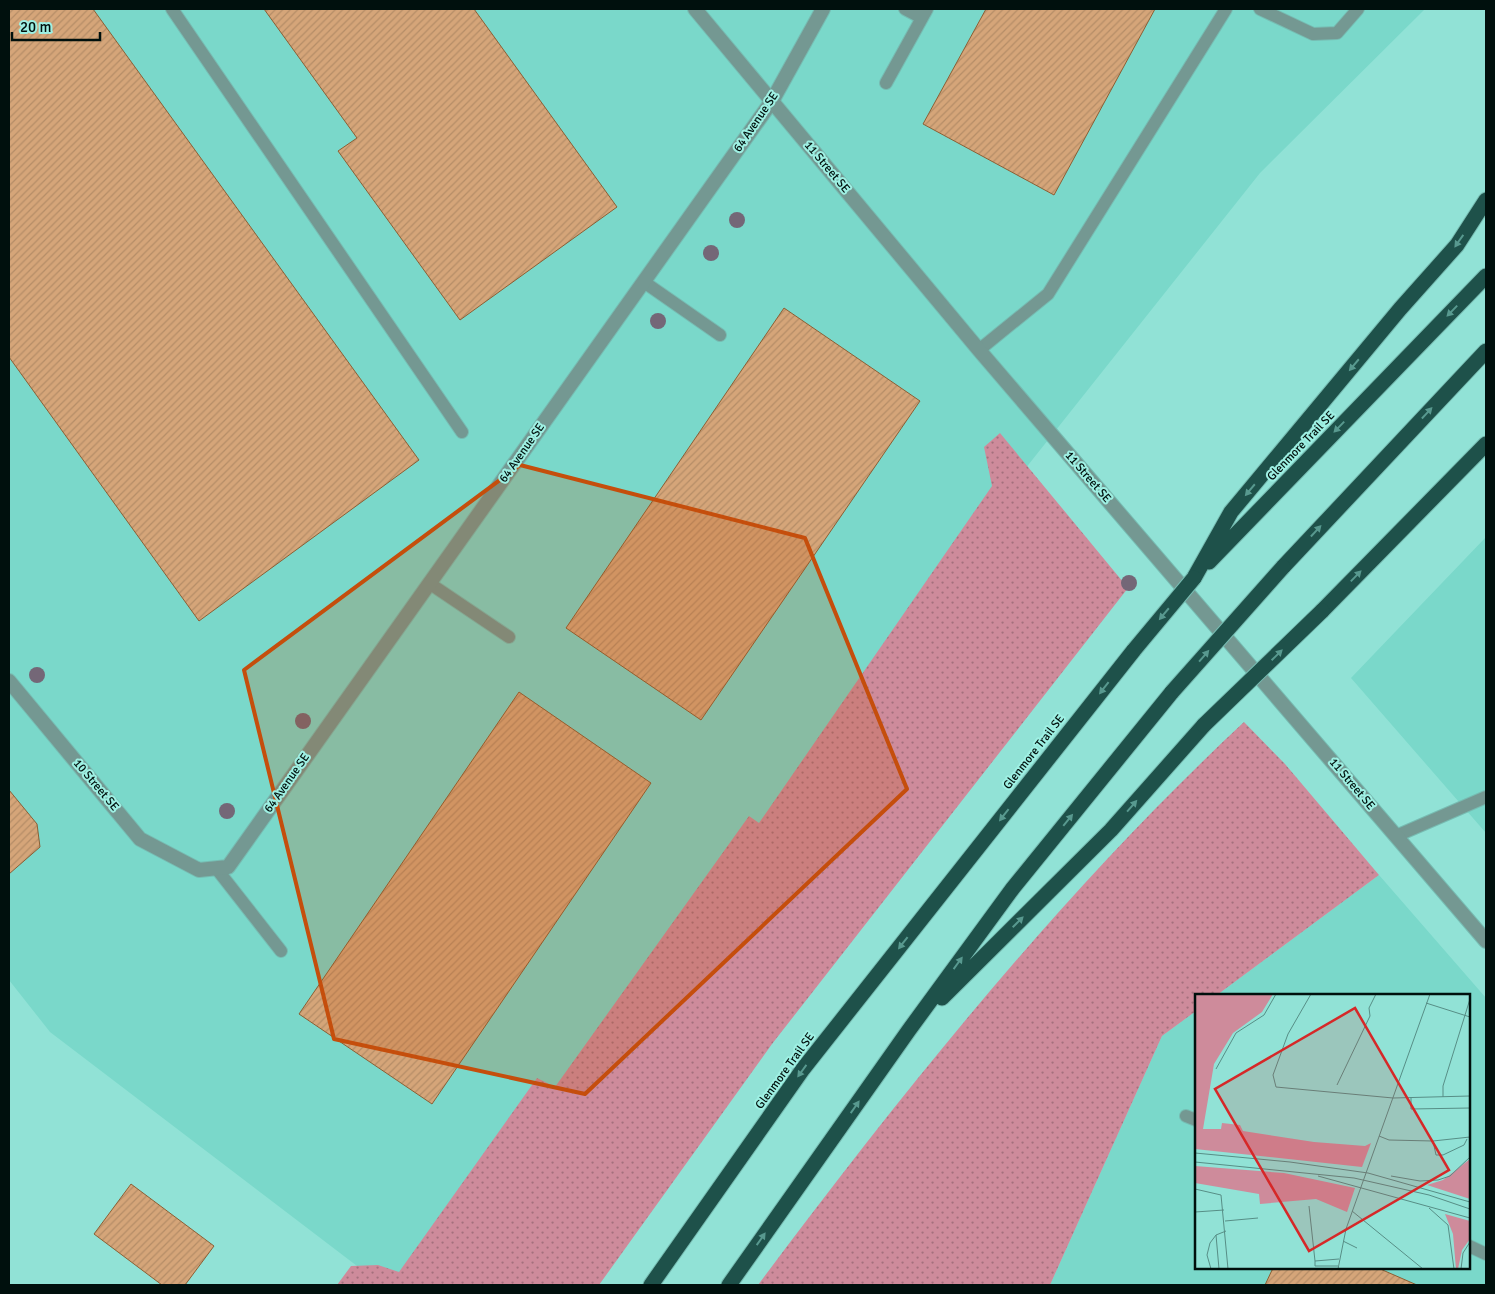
<svg xmlns="http://www.w3.org/2000/svg" width="1495" height="1294" viewBox="0 0 1495 1294" font-family="Signika,sans-serif">
<style>
.built{fill:#7ad8ca}
.grass{fill:url(#grass-dots)}
.building{fill:url(#building-hatch);stroke:#8b5f34}
.lines{fill:none;stroke-linecap:round;stroke-linejoin:round}
.service-casing{stroke:#77bcb2;stroke-width:14}
.minor-casing{stroke:#77bcb2;stroke-width:16}
.tertiary-casing{stroke:#77bcb2;stroke-width:16}
.motorway-casing{stroke:#77bcb2;stroke-width:17}
.service{stroke:#749892;stroke-width:12}
.minor{stroke:#749892;stroke-width:14}
.tertiary{stroke:#749892;stroke-width:14}
.motorway{stroke:#1e514a;stroke-width:15}
.motorway-bridge-casing{stroke:#77bcb2;stroke-width:17;stroke-linecap:butt}
.motorway-bridge{stroke:#1e514a;stroke-width:15}
.tree{fill:#746777}
.oneway{fill:#58998f}
.marked{fill:#c54e0c;fill-opacity:0.2;stroke:#c54e0c;stroke-width:4;stroke-linejoin:round}
.labels{text-anchor:middle;dominant-baseline:central;stroke-width:4;stroke-linejoin:round;paint-order:stroke}
.street-label{font-size:12px;fill:#00100d;stroke:#9ef0e3}
.inset-road{fill:none;stroke:#578e86;stroke-width:1}
.view{fill:#d62828;fill-opacity:0.15;stroke:#d62828;stroke-width:2.5}
.inset-edge{fill:none;stroke:#00100d;stroke-width:2.5}
</style>
<defs>
<pattern id="grass-dots" width="8" height="8" patternUnits="userSpaceOnUse" patternTransform="scale(1.25)"><rect width="8" height="8" fill="#ce8b9b"/><path d="M2 2h.1M6 6h.1" fill="none" stroke="#a5707d" stroke-width="1.8" stroke-linecap="round"/></pattern>
<pattern id="building-hatch" width="6" height="6" patternUnits="userSpaceOnUse" patternTransform="scale(1.25)"><rect width="6" height="6" fill="#d5a579"/><path d="M-1 1l2-2M0 6l6-6M5 7l2-2" fill="none" stroke="#b58d67"/></pattern>
</defs>
<rect width="100%" height="100%" fill="#91e2d6"/>
<path class="built" d="M9,9H1425L1260,173L1025,469L425,1285H382L50,1032L9,980Z
M1486,537V833L1351,678Z
M1379,875L1486,998V1285H1050L1162,1036L1196,1011V1268H1469V995H1217Z"/>
<path class="grass" d="M1000,433L1128,588L772,1044L599,1285H337L351,1266L378,1265L399,1272L537,1078L555,1087L749,816L759,823L992,486L984,447Z
M1244,722L1285,764L1379,875L1217,995H1196V1011L1162,1036L1050,1285H758C906,1087 1063,891 1244,722Z"/>
<path class="building" d="M9,9H93L419,460L199,621L9,357Z
M264,9H474L617,207L460,320L338,151L357,138Z
M986,9H1155L1054,195L923,124Z
M784,308L920,401L701,720L566,628Z
M519,692L651,783L432,1104L299,1014Z
M9,790L37,824L40,847L9,874Z
M131,1184L214,1246L185,1285H162L94,1234Z
M1273,1268H1378L1417,1285H1265Z"/>
<g class="lines">
<defs>
<path id="service" d="M172,9L462,432
M905,9L922,18L927,9
M1260,9L1313,34L1337,33L1358,9
M886,83L922,18
M644,282L720,335
M979,350L1048,294L1226,9
M429,583L509,637
M1396,836L1486,797
M216,868L281,951
M1186,1116L1196,1120
M1469,1246L1486,1254"/>
<path id="minor" d="M9,681L140,839L199,870L228,867L772,101L823,9"/>
<path id="tertiary" d="M695,9L979,350L1486,941"/>
<path id="motorway" d="M1209,562L1486,276
M1283,567L1486,351
M1194,578L1231,512L1400,309L1457,245L1486,200
M1322,611L1486,444
M942,998L1111,830L1204,725
M651,1285L803,1069L1134,650
M729,1285L909,1030L1013,888L1172,692"/>
</defs>
<use href="#service" class="service-casing"/>
<use href="#minor" class="minor-casing"/>
<use href="#tertiary" class="tertiary-casing"/>
<use href="#motorway" class="motorway-casing"/>
<use href="#service" class="service"/>
<use href="#minor" class="minor"/>
<use href="#tertiary" class="tertiary"/>
<use href="#motorway" class="motorway"/>
<defs>
<path id="motorway-bridge" d="M1134,650L1194,578
M1172,692L1283,567
M1204,725L1322,611"/>
</defs>
<use href="#motorway-bridge" class="motorway-bridge-casing"/>
<use href="#motorway-bridge" class="motorway-bridge"/>
</g>
<g class="tree">
<circle cx="737" cy="220" r="8"/>
<circle cx="711" cy="253" r="8"/>
<circle cx="658" cy="321" r="8"/>
<circle cx="1129" cy="583" r="8"/>
<circle cx="37" cy="675" r="8"/>
<circle cx="303" cy="721" r="8"/>
<circle cx="227" cy="811" r="8"/>
</g>
<defs><path id="oneway-solid" d="M-6-.8H1V-3.2L6.5 0L1 3.2V.8H-6Z" transform="scale(1.25)"/></defs>
<g class="oneway">
<use href="#oneway-solid" transform="translate(1459 241) rotate(125)"/>
<use href="#oneway-solid" transform="translate(1452 311) rotate(134)"/>
<use href="#oneway-solid" transform="translate(1354 365) rotate(130)"/>
<use href="#oneway-solid" transform="translate(1427 413) rotate(-47)"/>
<use href="#oneway-solid" transform="translate(1339 427) rotate(134)"/>
<use href="#oneway-solid" transform="translate(1250 490) rotate(130)"/>
<use href="#oneway-solid" transform="translate(1316 531) rotate(-47)"/>
<use href="#oneway-solid" transform="translate(1356 576) rotate(-46)"/>
<use href="#oneway-solid" transform="translate(1164 614) rotate(130)"/>
<use href="#oneway-solid" transform="translate(1277 655) rotate(-44)"/>
<use href="#oneway-solid" transform="translate(1204 656) rotate(-49)"/>
<use href="#oneway-solid" transform="translate(1104 688) rotate(128)"/>
<use href="#oneway-solid" transform="translate(1132 806) rotate(-49)"/>
<use href="#oneway-solid" transform="translate(1004 815) rotate(128)"/>
<use href="#oneway-solid" transform="translate(1068 820) rotate(-51)"/>
<use href="#oneway-solid" transform="translate(1018 922) rotate(-45)"/>
<use href="#oneway-solid" transform="translate(903 943) rotate(128)"/>
<use href="#oneway-solid" transform="translate(958 963) rotate(-54)"/>
<use href="#oneway-solid" transform="translate(802 1071) rotate(126)"/>
<use href="#oneway-solid" transform="translate(855 1107) rotate(-55)"/>
<use href="#oneway-solid" transform="translate(761 1239) rotate(-55)"/>
</g>
<path class="marked" d="M520,465L805,538L907,789L585,1094L334,1039L244,670Z"/>
<g class="labels">
<g class="street-label">
<text transform="translate(756 122) rotate(-56)">64 Avenue SE</text>
<text transform="translate(827 167) rotate(50)">11 Street SE</text>
<text transform="translate(1301 446) rotate(-46)">Glenmore Trail SE</text>
<text transform="translate(522 453) rotate(-55)">64 Avenue SE</text>
<text transform="translate(1088 477) rotate(49)">11 Street SE</text>
<text transform="translate(1034 752) rotate(-52)">Glenmore Trail SE</text>
<text transform="translate(287 783) rotate(-55)">64 Avenue SE</text>
<text transform="translate(1352 784) rotate(50)">11 Street SE</text>
<text transform="translate(96 785) rotate(50)">10 Street SE</text>
<text transform="translate(785 1071) rotate(-54)">Glenmore Trail SE</text>
</g>
</g>
<g transform="translate(1195 994)">
<rect width="275" height="275" fill="#91e2d6"/>
<path d="M0,0H78L67,18L38,39L19,70L8,135H26L27,129L45,131L48,137L119,148L170,152L176,149L167,173L0,155ZM275,165V205L232,191L248,186ZM0,172L89,179L160,194L152,218L121,205L65,210L64,200L0,189ZM250,220L275,227V245L267,256L263,275H261L258,240Z" fill="#ce8b9b"/>
<path class="inset-road" d="M116,0L93,40L78,81L81,93L198,104L275,102M231,9L275,23M21,75L41,39L69,21L81,0M142,91L175,22L174,14L181,0M216,103V115L275,114M248,103V92L275,5M184,142L194,146L238,147L275,143M238,147L241,161H248L269,151L272,145M0,159L95,168L173,179L275,208M0,168L159,184L234,201L275,215M123,182L275,224M196,182L225,187L243,186L255,182L275,163M0,195L26,201L33,275M114,212L120,267L144,265M234,214L253,231L259,275M157,217L228,275M0,218L29,216M30,227L63,224M148,247L162,254M120,267V272H143M16,275L12,261L15,249L21,241M24,275L21,241L31,237M143,275L151,235L235,0M266,275L268,259L275,248"/>
<path class="view" d="M160,14L254,176L114,257L20,95Z"/>
<rect width="275" height="275" class="inset-edge"/>
</g>
<rect width="1495" height="1294" fill="none" stroke="#00100d" stroke-width="20"/>
<path d="M12 32v8h88v-8" fill="none" stroke="#00100d" stroke-width="2.5"/>
<text x="20" y="32" font-size="15" fill="#00100d" stroke="#9ef0e3" stroke-width="4" paint-order="stroke">20 m</text>
</svg>
